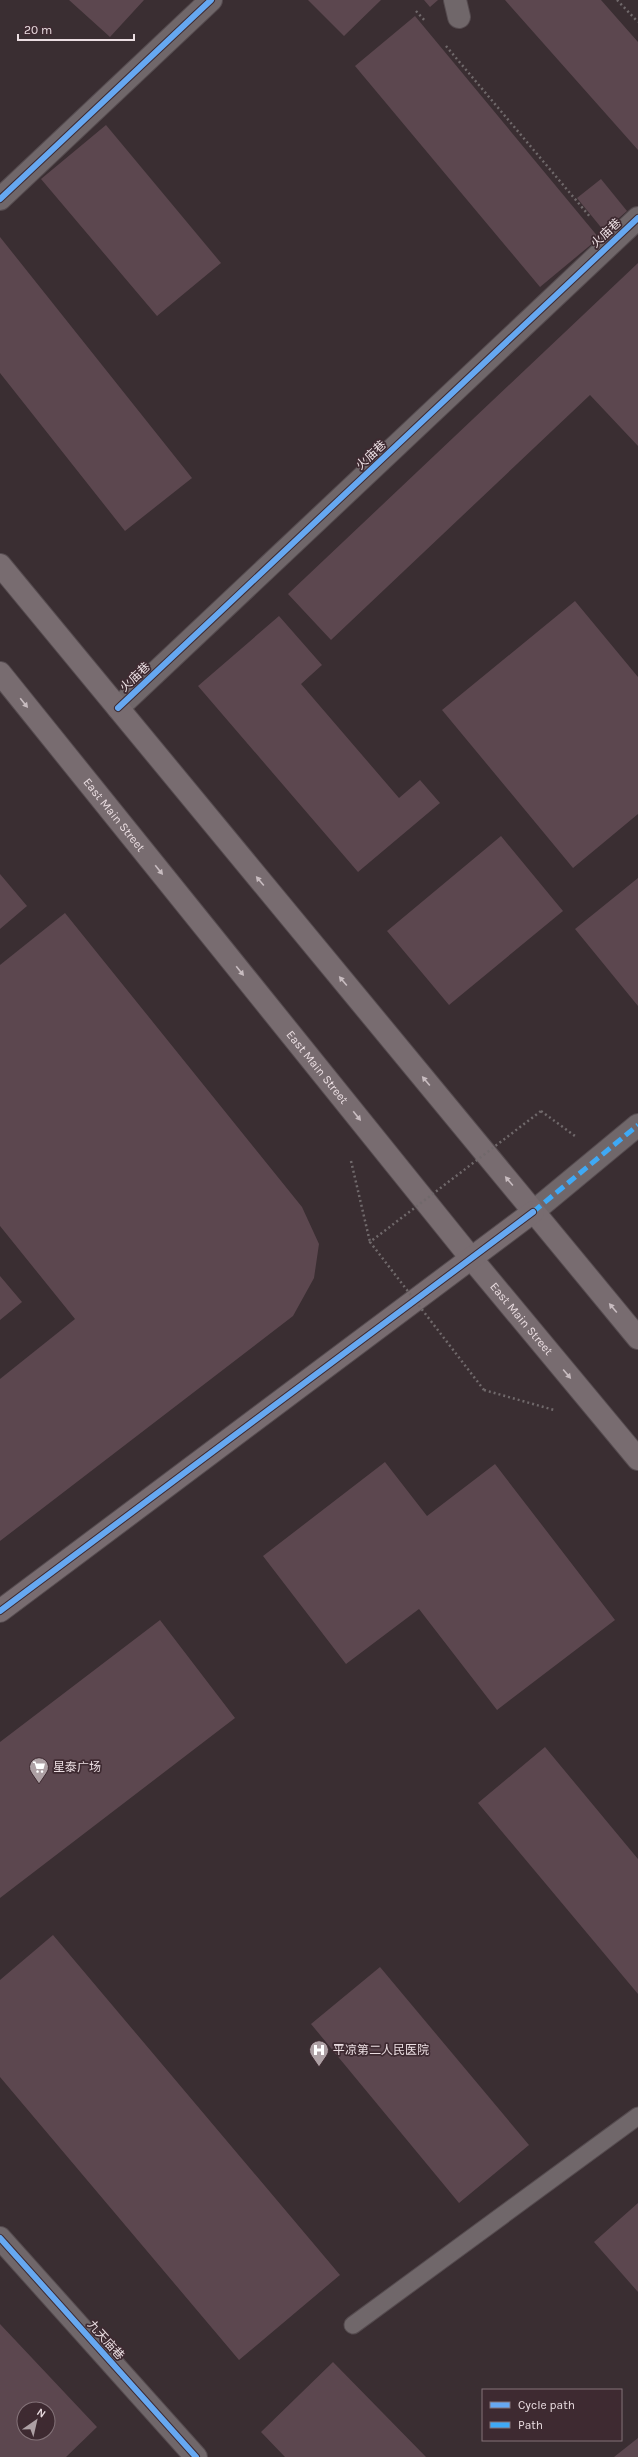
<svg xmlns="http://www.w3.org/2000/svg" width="638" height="2457" viewBox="0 0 638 2457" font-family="Karla,'Noto Sans SC',sans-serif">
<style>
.building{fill:#5c474f;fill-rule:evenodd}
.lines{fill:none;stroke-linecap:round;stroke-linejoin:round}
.lane-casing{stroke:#554b4f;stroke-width:19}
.street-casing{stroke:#554b4f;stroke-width:24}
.secondary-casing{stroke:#554b4f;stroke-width:24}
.path{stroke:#70696b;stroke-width:2.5;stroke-dasharray:2 3;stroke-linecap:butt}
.lane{stroke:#70676a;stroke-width:17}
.street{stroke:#70676a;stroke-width:22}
.secondary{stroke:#786c70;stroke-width:22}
.path-bridge{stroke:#70696b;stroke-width:2.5;stroke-dasharray:2 3;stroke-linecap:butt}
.quiet{stroke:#3fa9f5;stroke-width:5;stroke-dasharray:10 5;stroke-linecap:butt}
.cycleway-casing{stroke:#3e2a31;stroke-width:8}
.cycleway{stroke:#66a8f1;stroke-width:6}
.oneway{fill:#c8bcc0}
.labels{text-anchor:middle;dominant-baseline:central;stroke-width:3.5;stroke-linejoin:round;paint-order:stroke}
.street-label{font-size:12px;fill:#ebdee2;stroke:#3e2a31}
.poi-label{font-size:12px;fill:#ebdee2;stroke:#3e2a31;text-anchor:start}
</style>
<rect width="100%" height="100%" fill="#3a2e32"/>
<path class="building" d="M69,0H144L110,37Z
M308,0H381L344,36Z
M424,0H438L430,7Z
M505,0H601L638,42V150Z
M415,16L599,238L540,287L355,66Z
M106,125L221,263L157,316L41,179Z
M601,179L627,211L604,231L577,198Z
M0,237L192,478L125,531L0,373Z
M638,263V446L590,395L331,640L288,594Z
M575,601L638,677V814L573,868L442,710Z
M279,616L322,665L301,684L399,798L420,780L440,803L358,872L198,686Z
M501,836L563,911L449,1005L387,931Z
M0,874L27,906L0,929Z
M638,878V1006L575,929Z
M65,913L302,1207L319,1244L314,1278L293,1316L0,1541V1379L75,1319L0,1226V965Z
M0,1276L22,1302L0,1320Z
M385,1462L427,1516L495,1464L615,1620L497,1710L419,1609L346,1664L263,1556Z
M160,1620L235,1718L0,1898V1742Z
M545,1747L638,1859V1994L478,1803Z
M53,1935L340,2275L239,2360L0,2077V1980Z
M380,1967L529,2145L459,2203L311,2024Z
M638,2203V2292L594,2242Z
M0,2324L97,2427L66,2457H0ZM24,2409H48V2433H24Z
M333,2362L426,2457H285L261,2432Z
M638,2438V2457H614Z"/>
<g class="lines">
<defs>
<path id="lane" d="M353,2325L638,2116"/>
<path id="street" d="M455,0L459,17
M0,199L211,0
M118,708L638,218
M533,1212L638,1125
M0,2238L196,2457"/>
<g id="secondary">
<path d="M0,565L638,1338"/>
<path id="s1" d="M0,673L471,1258L638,1459"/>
<path d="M0,1611L533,1212"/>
</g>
</defs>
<use href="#lane" class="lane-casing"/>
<use href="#street" class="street-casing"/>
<use href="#secondary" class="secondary-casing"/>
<path class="path" d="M617,0L638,22
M416,11L426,22
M446,46L591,218
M541,1111L575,1136
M351,1161L370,1242
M484,1390L554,1410"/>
<use href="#lane" class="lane"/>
<use href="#street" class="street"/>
<use href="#secondary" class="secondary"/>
<path class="path-bridge" d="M484,1390L370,1242L541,1111"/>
<path class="quiet" d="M533,1212L638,1125"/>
<defs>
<path id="cycleway" d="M0,199L211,0
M118,708L638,218
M0,1611L533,1212
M0,2238L196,2457"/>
</defs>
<use href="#cycleway" class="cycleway-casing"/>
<use href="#cycleway" class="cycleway"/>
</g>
<defs><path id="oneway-solid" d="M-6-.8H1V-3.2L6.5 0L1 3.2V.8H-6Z"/></defs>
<g class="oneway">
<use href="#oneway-solid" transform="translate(24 703) rotate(51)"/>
<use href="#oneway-solid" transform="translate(159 870) rotate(51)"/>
<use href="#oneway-solid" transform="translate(260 881) rotate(-130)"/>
<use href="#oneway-solid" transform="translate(240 971) rotate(51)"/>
<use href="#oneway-solid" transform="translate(343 981) rotate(-130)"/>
<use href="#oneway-solid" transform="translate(426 1081) rotate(-130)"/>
<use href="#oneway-solid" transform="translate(357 1116) rotate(51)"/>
<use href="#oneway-solid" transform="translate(509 1181) rotate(-130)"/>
<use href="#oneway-solid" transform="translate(613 1308) rotate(-130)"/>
<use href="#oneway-solid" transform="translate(567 1374) rotate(50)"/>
</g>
<defs>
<symbol id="supermarket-pin" viewBox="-11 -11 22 30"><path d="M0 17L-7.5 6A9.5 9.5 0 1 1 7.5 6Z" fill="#ada0a4" stroke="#3e2a31"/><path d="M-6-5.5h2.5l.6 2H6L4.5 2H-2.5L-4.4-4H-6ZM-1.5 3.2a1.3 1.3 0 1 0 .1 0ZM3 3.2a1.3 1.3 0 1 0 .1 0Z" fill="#fff"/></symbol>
<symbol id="hospital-pin" viewBox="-11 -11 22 30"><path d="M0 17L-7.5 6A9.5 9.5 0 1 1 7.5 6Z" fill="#ada0a4" stroke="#3e2a31"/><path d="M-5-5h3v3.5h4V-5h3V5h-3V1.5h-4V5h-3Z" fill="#fff"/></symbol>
</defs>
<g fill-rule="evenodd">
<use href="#supermarket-pin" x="28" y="1756" width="22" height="30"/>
<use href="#hospital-pin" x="308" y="2039" width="22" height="30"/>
</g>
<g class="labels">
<g class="street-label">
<text transform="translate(606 233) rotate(-43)">火庙巷</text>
<text transform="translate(371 455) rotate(-43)">火庙巷</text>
<text transform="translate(135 677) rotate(-43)">火庙巷</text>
<text stroke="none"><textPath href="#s1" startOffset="182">East Main Street</textPath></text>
<text stroke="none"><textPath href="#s1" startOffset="506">East Main Street</textPath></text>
<text stroke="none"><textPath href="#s1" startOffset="830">East Main Street</textPath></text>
<text transform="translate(106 2340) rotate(48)">九天庙巷</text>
</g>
<g class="poi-label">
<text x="53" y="1767">星泰广场</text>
<text x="333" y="2050">平凉第二人民医院</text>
</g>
</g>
<rect x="482" y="2389" width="140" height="52" fill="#3e2a31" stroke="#837278"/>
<rect x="490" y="2402" width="20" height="6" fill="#66a8f1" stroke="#837278"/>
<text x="518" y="2409" font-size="12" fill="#ebdee2">Cycle path</text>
<rect x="490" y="2422" width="20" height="6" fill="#3fa9f5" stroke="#837278"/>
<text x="518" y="2429" font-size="12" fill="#ebdee2">Path</text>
<g transform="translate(36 2421) rotate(34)"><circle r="19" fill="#3e2a31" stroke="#837278"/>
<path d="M0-3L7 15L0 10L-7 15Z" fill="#ada0a4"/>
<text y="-6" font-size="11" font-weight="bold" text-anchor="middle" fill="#ebdee2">N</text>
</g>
<path d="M18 34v6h116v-6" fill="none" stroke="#ebdee2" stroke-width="2"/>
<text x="24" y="34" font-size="12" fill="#ebdee2" stroke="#3e2a31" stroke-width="3" paint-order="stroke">20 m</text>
</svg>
